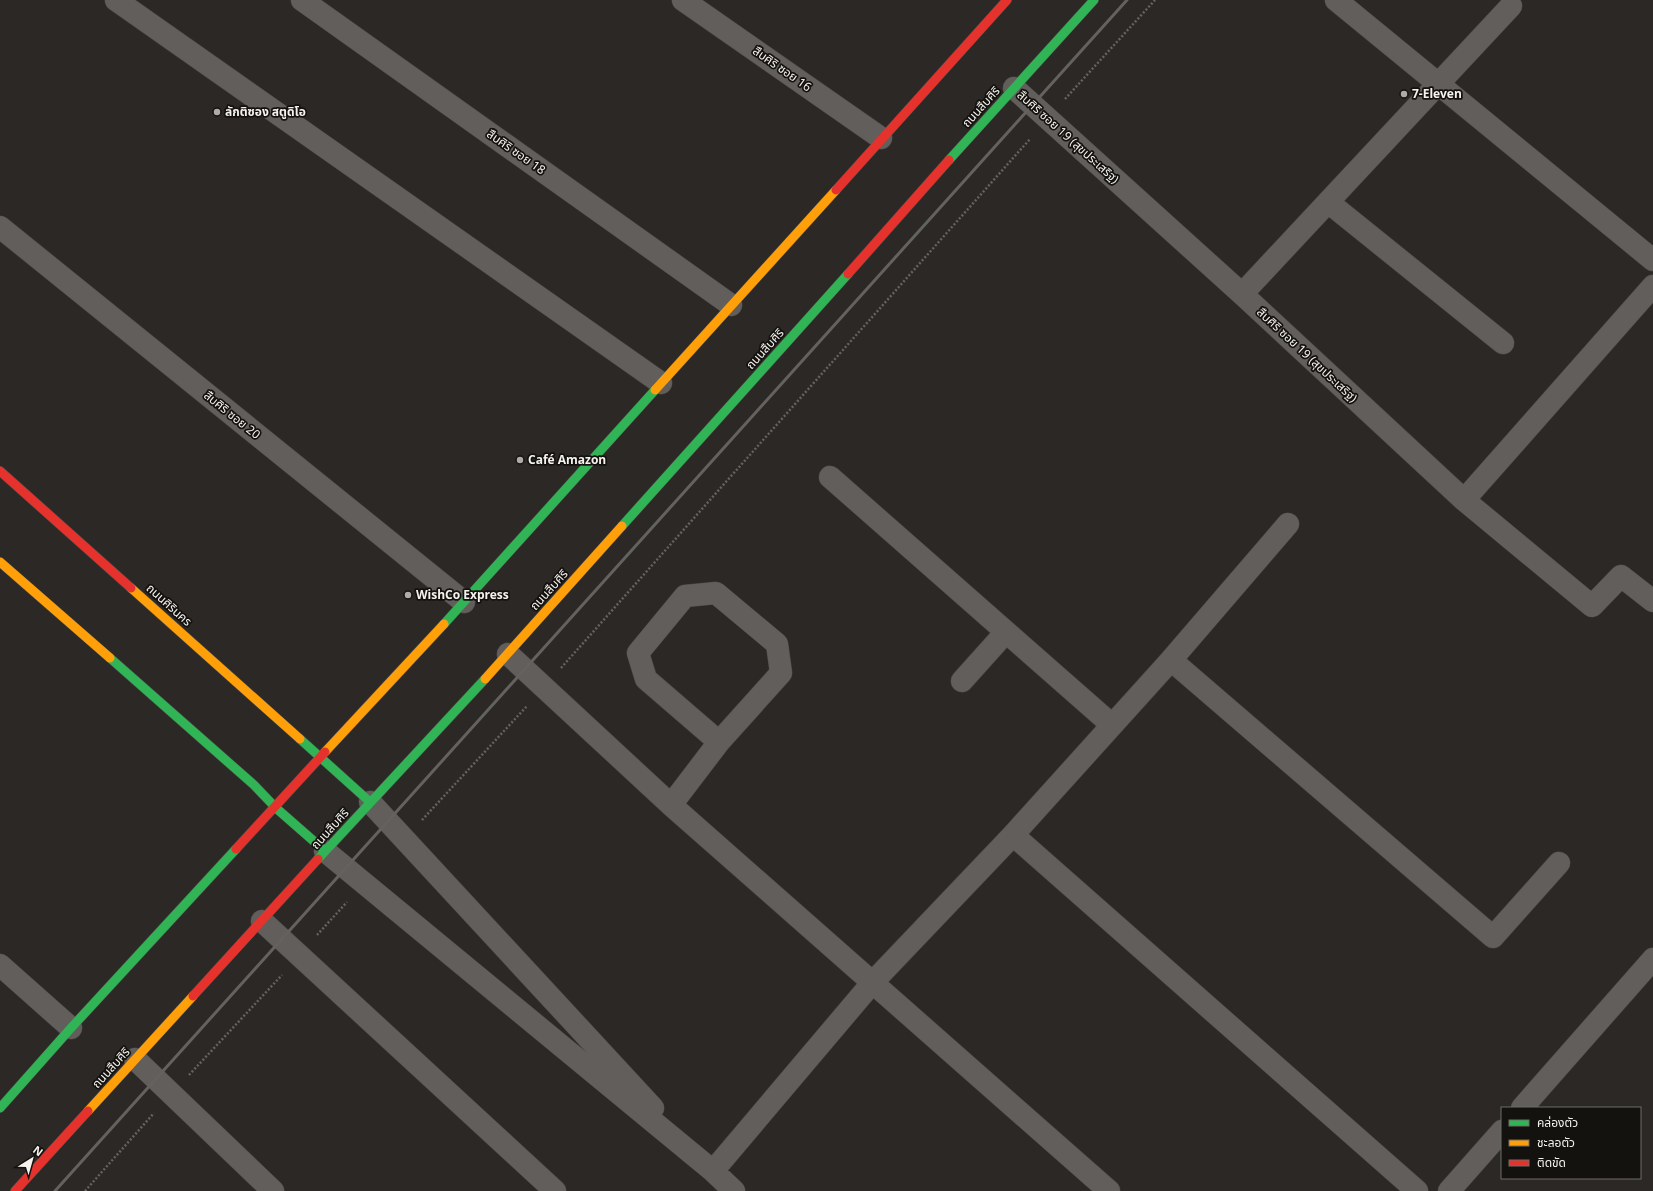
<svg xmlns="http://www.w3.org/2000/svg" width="1653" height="1191" viewBox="0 0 1653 1191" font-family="Georgia,'Noto Sans Thai',serif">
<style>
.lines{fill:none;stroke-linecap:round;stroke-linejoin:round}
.street-casing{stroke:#494644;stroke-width:23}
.fast-casing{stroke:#494644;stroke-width:10}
.slow-casing{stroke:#494644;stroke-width:10}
.jam-casing{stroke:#494644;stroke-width:10}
.path{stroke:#656360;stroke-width:2.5;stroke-dasharray:2 2;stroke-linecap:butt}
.street{stroke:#615e5c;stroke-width:22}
.fast{stroke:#30b455;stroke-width:9}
.slow{stroke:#ff9f0a;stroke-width:9}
.jam{stroke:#e5322d;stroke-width:9}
.rail{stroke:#63625f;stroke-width:3}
.poi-dot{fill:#afaca8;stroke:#14120f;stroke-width:1.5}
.labels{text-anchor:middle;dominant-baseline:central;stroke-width:3.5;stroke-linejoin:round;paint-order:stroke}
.street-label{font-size:12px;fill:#f6f3ef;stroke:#14120f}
.poi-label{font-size:12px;font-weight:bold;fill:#f6f3ef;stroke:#14120f;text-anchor:start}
</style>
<rect width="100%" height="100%" fill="#2b2825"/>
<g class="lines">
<defs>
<path id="street" d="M116,0L661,383
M302,0L731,305
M683,0L881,138
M1336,0L1653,260
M1014,88L1242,294L1464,500L1592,606L1621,576L1653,601
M1328,202L1503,343
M0,227L464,602
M1242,294L1511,6
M830,477L1112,725
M1464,500L1653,286
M508,654L671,805L1109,1191
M1171,660L1288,524
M962,681L1006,632
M370,802L653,1108
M671,805L719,742L781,673L777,644L716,593L685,596L638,653L646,679L719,742
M1013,835L1417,1191
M325,851L713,1171L734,1191
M262,921L555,1191
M0,965L71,1028
M135,1059L273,1191
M1522,1108L1653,959
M713,1171L872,983L1013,835L1171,660L1493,937L1559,863
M1449,1191L1502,1131"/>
<path id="fast" d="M949,160L1094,0
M622,526L848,274
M444,624L655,390
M110,658L254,785L276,808L325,851
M300,739L370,802
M318,859L485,679
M0,1108L71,1028L236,849"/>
<path id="slow" d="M655,390L836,190
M0,562L110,658
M131,588L300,739
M485,679L622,526
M325,752L444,624
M88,1111L193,996"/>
<path id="jam" d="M836,190L1007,0
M848,274L949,160
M0,471L131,588
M236,849L325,752
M193,996L318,859
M15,1191L88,1111"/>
</defs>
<use href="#street" class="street-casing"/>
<use href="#fast" class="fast-casing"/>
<use href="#slow" class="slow-casing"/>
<use href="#jam" class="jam-casing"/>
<path class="path" d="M1065,99L1155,0
M561,668L1030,139
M422,820L527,706
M317,935L347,902
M189,1075L282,975
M85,1191L154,1113"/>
<use href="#street" class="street"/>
<use href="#fast" class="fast"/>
<use href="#slow" class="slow"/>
<use href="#jam" class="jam"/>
<path class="rail" d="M55,1191L1127,0"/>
</g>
<g class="poi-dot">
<circle cx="1404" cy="94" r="4"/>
<circle cx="217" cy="112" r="4"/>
<circle cx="520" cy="460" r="4"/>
<circle cx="408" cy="595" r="4"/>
</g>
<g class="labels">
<g class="street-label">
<text transform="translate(782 69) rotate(35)">สืบศิริ ซอย 16</text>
<text transform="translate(981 107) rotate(-48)">ถนนสืบศิริ</text>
<text transform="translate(1068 137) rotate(42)">สืบศิริ ซอย 19 (สุขประเสริฐ)</text>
<text transform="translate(516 152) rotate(35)">สืบศิริ ซอย 18</text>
<text transform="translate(765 349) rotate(-48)">ถนนสืบศิริ</text>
<text transform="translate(1307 355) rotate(43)">สืบศิริ ซอย 19 (สุขประเสริฐ)</text>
<text transform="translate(232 415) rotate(39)">สืบศิริ ซอย 20</text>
<text transform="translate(549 590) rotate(-48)">ถนนสืบศิริ</text>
<text transform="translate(169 605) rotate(42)">ถนนศิรินคร</text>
<text transform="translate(330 829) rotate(-48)">ถนนสืบศิริ</text>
<text transform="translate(111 1068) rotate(-48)">ถนนสืบศิริ</text>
</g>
<g class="poi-label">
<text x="1412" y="94">7-Eleven</text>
<text x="225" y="112">ลักติซอง สตูดิโอ</text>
<text x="528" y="460">Café Amazon</text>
<text x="416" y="595">WishCo Express</text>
</g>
</g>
<rect x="1501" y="1107" width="140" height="72" fill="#14120f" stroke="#6e6c69"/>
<rect x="1509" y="1120" width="20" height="6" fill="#30b455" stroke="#6e6c69"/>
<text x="1537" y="1127" font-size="12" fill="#f6f3ef">คล่องตัว</text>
<rect x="1509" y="1140" width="20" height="6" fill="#ff9f0a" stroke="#6e6c69"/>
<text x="1537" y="1147" font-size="12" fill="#f6f3ef">ชะลอตัว</text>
<rect x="1509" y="1160" width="20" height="6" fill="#e5322d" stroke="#6e6c69"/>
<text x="1537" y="1167" font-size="12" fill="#f6f3ef">ติดขัด</text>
<g transform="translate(32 1159) rotate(37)" stroke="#14120f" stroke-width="3" paint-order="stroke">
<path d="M0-3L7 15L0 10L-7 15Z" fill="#f6f3ef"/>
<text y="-6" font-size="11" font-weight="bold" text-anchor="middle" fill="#f6f3ef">N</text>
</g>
</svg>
